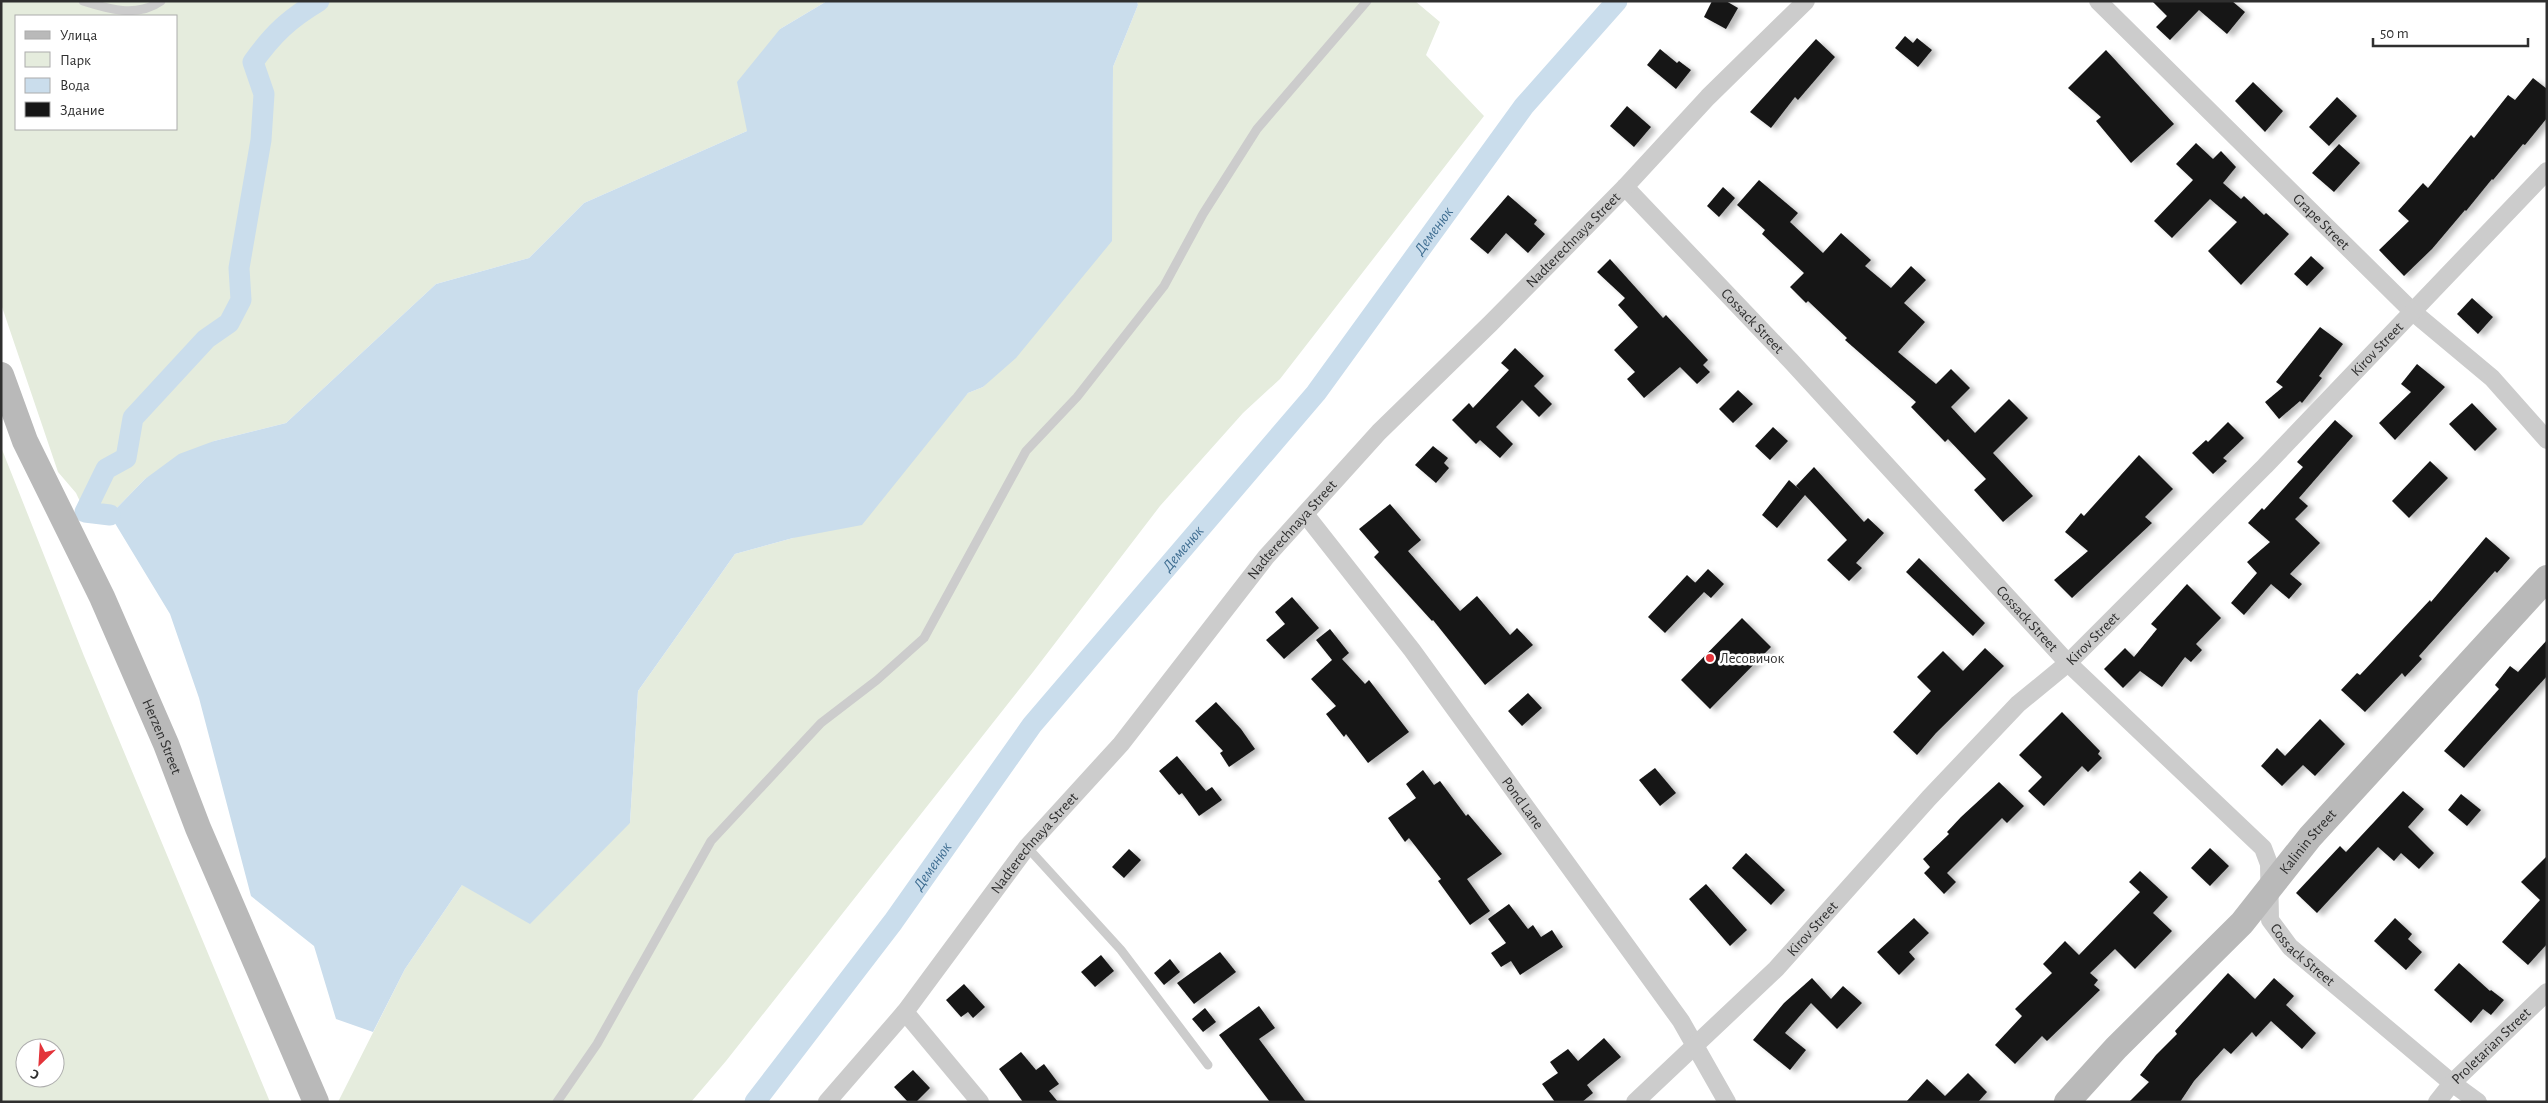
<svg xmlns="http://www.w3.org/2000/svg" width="2548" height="1103" viewBox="0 0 2548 1103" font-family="'Alegreya Sans',sans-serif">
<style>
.green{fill:#e5ecdd;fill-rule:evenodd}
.water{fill:#caddec}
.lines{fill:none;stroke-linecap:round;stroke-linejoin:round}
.canal{stroke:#caddec;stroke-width:21}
.building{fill:#161616;filter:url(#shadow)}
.lane{stroke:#ccc;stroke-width:9}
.street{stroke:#ccc;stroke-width:18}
.secondary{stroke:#b9b9b9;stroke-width:26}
.poi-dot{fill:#e3343a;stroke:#fff;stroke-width:2}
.labels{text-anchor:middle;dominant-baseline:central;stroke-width:5;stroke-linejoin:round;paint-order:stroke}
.street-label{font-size:15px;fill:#2f2f2f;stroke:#fff}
.poi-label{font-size:15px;fill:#2f2f2f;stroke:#fff;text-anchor:start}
.water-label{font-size:16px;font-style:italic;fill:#3e6d91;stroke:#fff}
</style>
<defs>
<filter id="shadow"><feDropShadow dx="5.5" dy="3" stdDeviation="2.5" flood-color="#0004"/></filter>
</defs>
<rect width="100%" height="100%" fill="#fff"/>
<path class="green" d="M1,1H827L780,29L747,131L584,203L529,258L436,284L286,423L214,441L145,479L110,515L85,512L76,493L58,472L1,304ZM16,16H176V129H16Z
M1137,1H1415L1440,22L1426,55L1484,116L1280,379L1243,413L1160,506L1033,672L726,1061L691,1102H338L405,969L462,885L630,823L638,691L735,554L793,538L968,393L983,387L1111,241L1113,67L1138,5Z
M1,447L84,656L270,1102H1ZM25,1048H55V1078H25Z"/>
<path class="water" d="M827,1H1137L1138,5L1113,67L1112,241L1016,358L983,387L968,393L862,525L793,538L735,554L638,691L630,823L530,924L462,885L405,969L373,1032L336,1019L314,946L251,896L199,698L170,614L110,515L145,479L179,454L214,441L286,423L436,284L529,258L584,203L747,131L737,82L780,29Z"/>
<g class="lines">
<g class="canal">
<path d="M110,515L85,512L106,469L126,458L133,418L206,339L229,323L241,300L239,268L261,140L264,94L253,62C273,34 289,19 319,1"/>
<path id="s1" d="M755,1102L893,922L1032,725L1316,393L1524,106L1617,1"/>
</g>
</g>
<path class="building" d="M1712,1H1726L1738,8L1726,29L1704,17Z
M2152,1H2232L2245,12L2227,34L2199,10L2170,40L2156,27L2167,16Z
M1905,36L1913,43L1917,38L1932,50L1918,67L1895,48Z
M1816,39L1835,57L1798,100L1795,97L1771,128L1750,112Z
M1660,49L1677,63L1679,61L1691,70L1676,89L1647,65Z
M2106,50L2174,124L2131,163L2096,121L2101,117L2068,88Z
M2533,78L2547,89V118L2525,145L2523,144L2493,180L2492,179L2466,211L2465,210L2432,249L2404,276L2379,250L2409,221L2398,211L2423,183L2428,188L2471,135L2474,138L2508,95L2515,100Z
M2253,82L2283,111L2265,132L2235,101Z
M2337,97L2357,116L2329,146L2309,127Z
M1627,106L1651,127L1634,147L1610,126Z
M2196,143L2213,159L2221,151L2236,167L2223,183L2241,199L2244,196L2264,215L2266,213L2289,234L2241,285L2208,251L2237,222L2210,199L2172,238L2154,221L2193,180L2176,164Z
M2339,144L2360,163L2334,192L2312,173Z
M1759,180L1798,213L1790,222L1823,253L1841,233L1871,260L1865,266L1891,288L1911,266L1926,280L1904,303L1925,322L1898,352L1936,384L1951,369L1970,388L1951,407L1975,433L2009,399L2028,418L1993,453L2033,496L2003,522L1974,490L1986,479L1948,439L1945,442L1911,407L1916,402L1845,340L1847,338L1808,301L1806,303L1790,287L1804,273L1762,234L1765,230L1737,205Z
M1723,187L1735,198L1719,217L1707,206Z
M1508,195L1537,220L1534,224L1545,234L1528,253L1506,233L1488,254L1470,239Z
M2311,256L2324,268L2307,286L2294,274Z
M1610,259L1663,318L1666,315L1708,360L1703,365L1710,372L1697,384L1680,367L1644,398L1627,379L1635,372L1614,350L1638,327L1618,305L1625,298L1597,272Z
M2472,298L2493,317L2478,334L2457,314Z
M2320,327L2343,344L2319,376L2322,378L2302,403L2300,401L2279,419L2265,402L2283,387L2276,382Z
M1515,348L1544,376L1534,386L1552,404L1539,417L1522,400L1496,427L1513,444L1500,458L1480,440L1476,444L1452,420L1469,403L1473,408L1509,370L1501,363Z
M2417,364L2445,387L2395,440L2379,423L2411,392L2401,384Z
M1738,390L1753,404L1733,423L1719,409Z
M2472,403L2497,429L2475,451L2449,424Z
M2335,420L2353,436L2299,498L2308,506L2295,519L2320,543L2290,574L2302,584L2289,599L2271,584L2244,615L2231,603L2257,573L2247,562L2270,542L2248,523L2262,508L2264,510L2303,467L2297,462Z
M2228,422L2244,438L2223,458L2227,461L2213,474L2192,453L2206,440L2208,442Z
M1773,427L1788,441L1770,460L1755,446Z
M1433,446L1448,458L1444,463L1449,468L1436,483L1415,465Z
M2139,455L2173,489L2145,517L2152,523L2072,598L2054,580L2088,551L2065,532L2081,513L2084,516Z
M2430,461L2448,478L2409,518L2392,501Z
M1814,467L1864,522L1868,518L1884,533L1856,563L1862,568L1849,581L1827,560L1847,540L1805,495L1777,528L1762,515L1789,480L1801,491L1796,486Z
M1390,504L1421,540L1408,551L1460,611L1477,596L1510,635L1517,628L1533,645L1485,685L1433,620L1432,621L1374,557L1379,552L1359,529Z
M2486,537L2510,558L2497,573L2495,571L2419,656L2422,659L2405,677L2402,673L2365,712L2341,690L2357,673L2360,675L2430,600L2431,602Z
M1919,558L1985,623L1973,636L1906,572Z
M1708,569L1724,584L1711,598L1704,592L1665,633L1648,617L1687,575L1703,590L1695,583Z
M2187,584L2221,618L2196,644L2202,650L2191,662L2185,657L2162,687L2140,671L2123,688L2104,669L2125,648L2134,657L2157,629L2151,624Z
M1292,597L1319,628L1284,659L1266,640L1285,624L1275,612Z
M1742,618L1771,647L1710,709L1681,680Z
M1330,629L1349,653L1342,659L1365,684L1369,680L1409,732L1368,763L1346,734L1344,737L1326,714L1336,706L1311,679L1332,660L1316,640Z
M2547,640V676L2464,768L2444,751L2499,689L2495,685L2510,666L2518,672Z
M1985,648L2004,666L1936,733L1917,755L1893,732L1931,691L1917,677L1943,651L1963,671Z
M1528,693L1542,708L1522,726L1508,711Z
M1216,702L1241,729L1255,749L1229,767L1220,753L1223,751L1195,721Z
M2062,712L2100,751L2098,754L2102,758L2088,772L2082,766L2044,806L2028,791L2042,777L2019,755Z
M2320,719L2345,744L2315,776L2303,765L2282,786L2261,766L2277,748L2285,756Z
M1177,756L1206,791L1212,787L1222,800L1199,816L1182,793L1179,795L1159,771Z
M1655,768L1676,793L1660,806L1639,780Z
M1423,770L1434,785L1440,781L1466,816L1468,814L1502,854L1467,879L1490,911L1470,925L1438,881L1441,879L1409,838L1405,842L1388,818L1416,798L1406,784Z
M1999,782L2024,806L2007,823L2002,818L1947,873L1956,882L1944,894L1924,873L1930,867L1923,859L1949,834L1947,832L1961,817Z
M2403,791L2424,809L2408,827L2434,853L2419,869L2401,853L2394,861L2378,847L2317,913L2296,893L2340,846L2346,852Z
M2461,794L2481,810L2467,826L2448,810Z
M2210,848L2229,866L2210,886L2191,868Z
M1129,849L1141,860L1124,878L1112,867Z
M1746,853L1785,890L1771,905L1732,868Z
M2547,856V944L2528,965L2502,942L2540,900L2521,882Z
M2140,871L2168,897L2153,913L2172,931L2135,969L2115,949L2090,973L2098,980L2094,985L2100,990L2047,1041L2042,1036L2015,1064L1995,1045L2022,1016L2015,1009L2052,973L2043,964L2065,941L2079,955L2140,892L2129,882Z
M1706,884L1747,930L1730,946L1689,899Z
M1509,904L1528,929L1533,925L1541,937L1552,930L1563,947L1520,975L1511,961L1501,967L1491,953L1506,943L1488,919Z
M1914,918L1929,933L1909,952L1915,959L1899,975L1877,952Z
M2395,918L2412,934L2408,939L2422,952L2406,970L2374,941Z
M1220,952L1236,972L1194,1004L1177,983Z
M1101,955L1114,971L1095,987L1081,972Z
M1170,959L1180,972L1164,985L1154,973Z
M2459,963L2490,991L2491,990L2504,1000L2491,1015L2483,1009L2471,1023L2434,990Z
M2228,973L2255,999L2274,978L2294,996L2286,1005L2316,1033L2302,1049L2271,1021L2256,1037L2252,1032L2231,1054L2224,1048L2194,1081L2180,1102H2129L2149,1082L2140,1075L2156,1055L2177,1034L2175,1031Z
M1812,978L1831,999L1843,986L1862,1003L1837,1029L1811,1003L1785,1033L1806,1050L1790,1070L1753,1040L1784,1003Z
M964,984L985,1007L973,1018L968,1012L961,1017L946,1000Z
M1259,1006L1275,1028L1259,1039L1306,1102H1270L1219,1035Z
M1205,1008L1216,1022L1203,1032L1192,1019Z
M1604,1038L1621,1057L1587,1085L1593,1093L1582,1102H1555L1542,1084L1558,1073L1550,1062L1568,1049L1578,1061Z
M1021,1052L1036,1070L1044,1064L1059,1084L1049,1091L1058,1102H1023L1013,1088L999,1069Z
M913,1070L930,1088L916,1102H908L894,1087Z
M1968,1073L1987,1092L1978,1102H1906L1927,1079L1945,1096Z"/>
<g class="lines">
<path class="lane" d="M83,1C108,9 137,18 161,1
M1027,847L1121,950L1208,1065
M557,1102L597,1044L711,841L821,723L877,680L924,638L1026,451L1077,397L1164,286L1203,214L1257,129L1367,1"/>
<g class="street">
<path id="s2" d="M2098,1L2413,312L2492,378L2547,440"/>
<path id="s3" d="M1625,187L1791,361L2068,663L2263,848L2269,864L2270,920L2290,947L2452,1083L2478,1102"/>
<path id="s4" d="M1305,514L1412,650L1681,1021L1727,1102"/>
<path d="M905,1012L980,1102"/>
<path id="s5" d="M827,1102L905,1012L1027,847L1121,744L1266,557L1379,432L1491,323L1625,187L1708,97L1806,1"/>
<path id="s6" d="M1635,1102L1776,969L1929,798L2018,704L2068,663L2265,466L2547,171"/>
<path id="s7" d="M2437,1102L2452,1083L2547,992"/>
</g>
<g class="secondary">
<path id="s8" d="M1,375L25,441L102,597L166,744L198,828L316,1102"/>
<path id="s9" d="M2067,1102L2116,1048L2242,923L2310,837L2547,578"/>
</g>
</g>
<circle class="poi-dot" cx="1710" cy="658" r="5"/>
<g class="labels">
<g class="street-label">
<text stroke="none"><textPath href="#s2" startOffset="314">Grape Street</textPath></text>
<text stroke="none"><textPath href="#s5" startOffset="1142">Nadterechnaya Street</textPath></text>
<text stroke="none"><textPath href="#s3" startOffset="185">Cossack Street</textPath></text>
<text stroke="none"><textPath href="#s6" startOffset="1058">Kirov Street</textPath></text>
<text stroke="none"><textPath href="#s5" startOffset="738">Nadterechnaya Street</textPath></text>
<text stroke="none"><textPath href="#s3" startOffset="590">Cossack Street</textPath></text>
<text stroke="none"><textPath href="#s6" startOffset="652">Kirov Street</textPath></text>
<text stroke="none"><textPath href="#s8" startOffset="396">Herzen Street</textPath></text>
<text stroke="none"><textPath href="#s4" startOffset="362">Pond Lane</textPath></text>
<text stroke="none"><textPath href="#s9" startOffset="355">Kalinin Street</textPath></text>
<text stroke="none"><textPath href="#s5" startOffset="332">Nadterechnaya Street</textPath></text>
<text stroke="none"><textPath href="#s6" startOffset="248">Kirov Street</textPath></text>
<text stroke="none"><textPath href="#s3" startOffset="1040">Cossack Street</textPath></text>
<text stroke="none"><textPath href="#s7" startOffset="78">Proletarian Street</textPath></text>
</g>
<g class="poi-label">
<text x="1720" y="658">Лесовичок</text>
</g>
<g class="water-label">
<text stroke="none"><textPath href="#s1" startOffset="1105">Деменюк</textPath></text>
<text stroke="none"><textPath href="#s1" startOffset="700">Деменюк</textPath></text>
<text stroke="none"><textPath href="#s1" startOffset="295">Деменюк</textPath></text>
</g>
</g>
<rect width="2548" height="1103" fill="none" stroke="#2f2f2f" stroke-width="5"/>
<rect x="15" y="15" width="162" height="115" fill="#ffffff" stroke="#acacac"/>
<rect x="25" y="31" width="25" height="8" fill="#b9b9b9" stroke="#acacac"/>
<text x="60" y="40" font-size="15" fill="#2f2f2f">Улица</text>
<rect x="25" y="52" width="25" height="15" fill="#e5ecdd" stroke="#acacac"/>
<text x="60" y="65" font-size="15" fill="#2f2f2f">Парк</text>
<rect x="25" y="78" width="25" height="15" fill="#caddec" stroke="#acacac"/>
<text x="60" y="90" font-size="15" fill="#2f2f2f">Вода</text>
<rect x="25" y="102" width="25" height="15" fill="#161616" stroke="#acacac"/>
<text x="60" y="115" font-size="15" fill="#2f2f2f">Здание</text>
<g transform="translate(40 1063) rotate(205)"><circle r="24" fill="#ffffff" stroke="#acacac"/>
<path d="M0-4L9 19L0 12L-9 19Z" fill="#e3343a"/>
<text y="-8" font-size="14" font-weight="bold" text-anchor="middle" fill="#2f2f2f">С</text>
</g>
<path d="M2373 38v8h155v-8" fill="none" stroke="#2f2f2f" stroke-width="2.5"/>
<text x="2380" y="38" font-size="15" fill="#2f2f2f" stroke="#ffffff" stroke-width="4" paint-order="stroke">50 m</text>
</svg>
